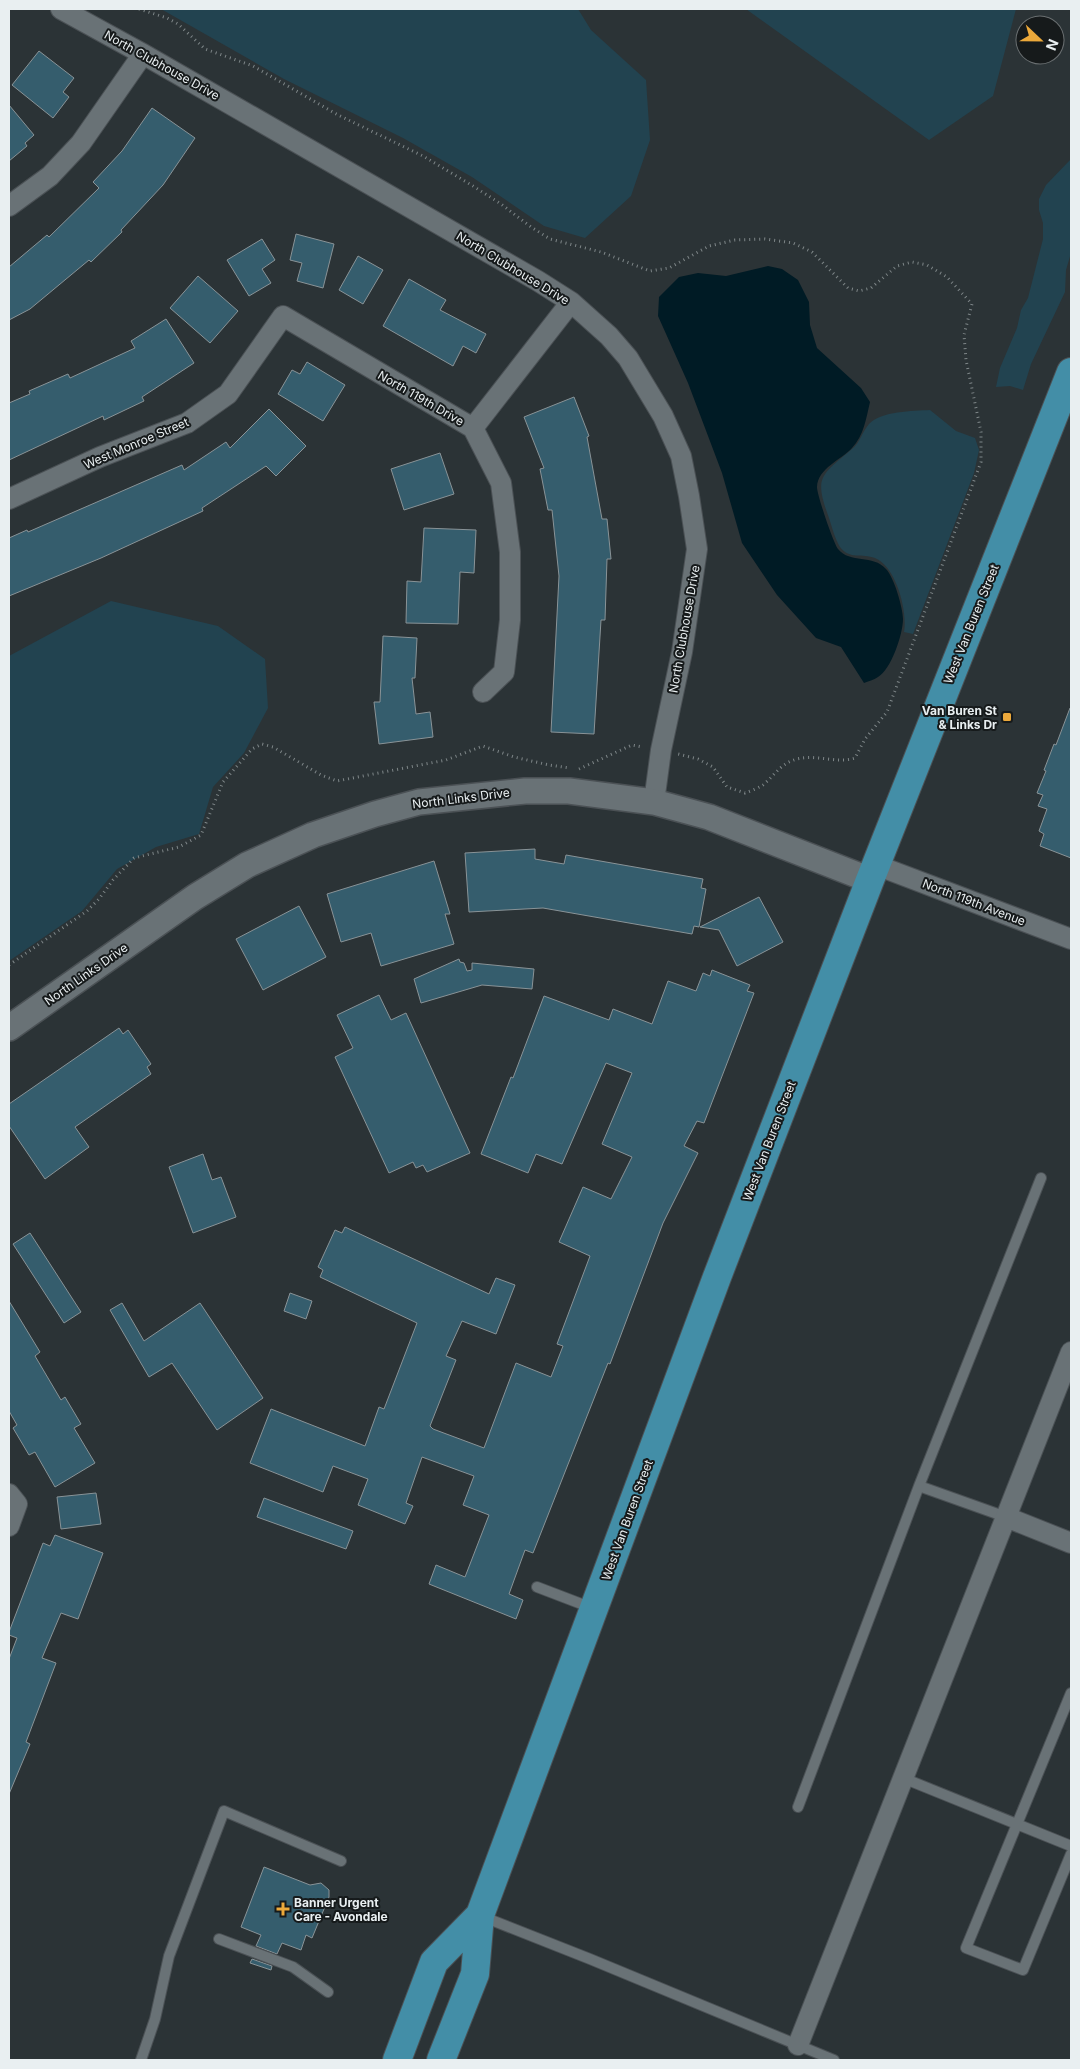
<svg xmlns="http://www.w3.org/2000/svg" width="1080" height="2069" viewBox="0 0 1080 2069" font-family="Inter,sans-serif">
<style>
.green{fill:#224350}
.water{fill:#001b25}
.building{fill:#355d6d;stroke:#899397}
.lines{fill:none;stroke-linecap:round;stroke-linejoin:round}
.service-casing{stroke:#4b5155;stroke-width:12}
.minor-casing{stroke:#4b5155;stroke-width:22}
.tertiary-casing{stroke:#4b5155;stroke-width:28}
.primary-casing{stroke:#4b5155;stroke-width:30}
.path{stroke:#7f8789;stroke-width:3;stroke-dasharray:1 4;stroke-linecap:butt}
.service{stroke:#697276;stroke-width:10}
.minor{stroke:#697276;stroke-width:20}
.tertiary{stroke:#697276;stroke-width:25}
.primary{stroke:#438ea7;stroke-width:28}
.poi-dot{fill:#eca93b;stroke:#161a1b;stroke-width:2}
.labels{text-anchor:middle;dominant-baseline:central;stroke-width:4;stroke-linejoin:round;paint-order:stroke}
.street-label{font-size:12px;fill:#e9eff1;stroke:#161a1b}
.poi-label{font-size:12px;font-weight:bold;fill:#e9eff1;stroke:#161a1b;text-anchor:end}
</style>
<rect width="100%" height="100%" fill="#2b3336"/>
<path class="green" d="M161,9H578L591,30L646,80L650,140L631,196L585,238L544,226L472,177L403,138L284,79Z
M746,9H1016L993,96L929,140Z
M1071,159V253L1066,270L1065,292L1031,364L1023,390L1010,386L996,387L1000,368L1017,328L1021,310L1028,298L1043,239V223L1039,210V199L1046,185Z
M930,410L956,431L975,438L979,450L974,473L913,634L904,632C908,612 896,566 875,558C862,553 850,560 840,547C835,539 832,527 829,518C814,477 820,476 852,449C860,443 862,432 869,424C881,411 913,411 930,410Z
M111,601L218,626L265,659L268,708L244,753L213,787L199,834L156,847L117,869L82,911L9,961V656Z"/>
<path class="water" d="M768,266L782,269L798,280L809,302L810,325L817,348L861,388L870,402C866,419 864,435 852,448C841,460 818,468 817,487C817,495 833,542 838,549C850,564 873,554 886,569C894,577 903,608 903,619C903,634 891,670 878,677C874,680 868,681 864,683L841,647L816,638L777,595L742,543L722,473L688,383L658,316L659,297L679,277L698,273L726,276Z"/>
<path class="building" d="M39,51L74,78L63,92L69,97L53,118L12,85Z
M9,105L34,135L25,143L27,146L9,161Z
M152,108L195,138L163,185L121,230L122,232L91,262L89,260L30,309L9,320V267L47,235L49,237L99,188L93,182L122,151Z
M296,234L334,244L323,288L297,281L302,263L290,260Z
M262,239L275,260L262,269L271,283L249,296L227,260Z
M358,256L383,270L363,304L339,290Z
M198,276L238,311L210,343L170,308Z
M409,279L446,300L440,310L486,334L476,353L463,346L453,366L383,326Z
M166,319L194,363L142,397L144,401L104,420L103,416L9,460V403L30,394L29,391L68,374L70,378L135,348L131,341Z
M307,362L345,385L323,421L278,394L292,370L300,374Z
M574,397L589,436L587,437L602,519H607L611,559H607L605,620H601L594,734L551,732L559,576L552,510H548L540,469L544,468L524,417Z
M269,409L306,446L276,476L266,466L202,508L203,511L101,558L9,596V538L27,530L28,532L182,465L184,470L226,442L230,448Z
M440,453L454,494L404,510L391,469Z
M424,528L476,530L474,573L460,572L458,624L406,623L407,581L421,582Z
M383,636L417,638L415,678H412L416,714L430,712L433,737L379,744L374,702H380Z
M1070,708H1071V858L1040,846L1044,834L1039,831L1047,809L1038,806L1043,795L1037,793L1046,771L1044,770L1054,744L1056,745Z
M535,849V859L564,864L566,855L703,879L701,888L706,889L699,927L694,926L692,934L543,908L469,912L465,853Z
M434,861L450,914H445L454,944L381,966L371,933L341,942L327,894Z
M759,897L783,942L737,966L719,930L700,927Z
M299,906L326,957L263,990L236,939Z
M459,959L460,962L464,963L467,971L472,970V963L534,969L532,989L482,985L421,1003L414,979Z
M712,970L750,985L747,991L754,993L704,1123L697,1121L684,1146L698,1153L663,1223L610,1364L608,1363L533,1553L525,1550L509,1594L523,1600L516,1619L429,1584L436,1565L465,1577L489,1515L463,1505L474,1476L422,1457L406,1503L413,1506L405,1524L358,1505L368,1479L333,1466L323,1492L250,1463L271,1409L365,1446L379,1407L384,1409L417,1323L320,1277L323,1270L318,1267L335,1230L342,1233L345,1227L489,1294L496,1278L515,1285L496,1334L462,1321L446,1356L456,1360L430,1426L433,1429L484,1448L516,1363L551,1377L563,1346L557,1344L590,1256L559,1242L583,1187L611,1199L632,1157L602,1144L632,1073L606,1063L562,1164L536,1154L528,1173L481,1154L511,1077L513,1078L544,996L609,1020L613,1009L652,1024L668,981L696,991L703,973L710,976Z
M379,995L391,1020L406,1013L470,1153L427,1172L423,1165L416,1168L413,1162L389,1173L335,1057L353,1048L337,1015Z
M119,1028L123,1034L128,1030L151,1064L147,1067L151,1074L75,1127L89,1147L45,1179L9,1126V1104Z
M203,1154L212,1180L221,1177L236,1217L193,1233L169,1167Z
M30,1233L81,1312L64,1323L13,1244Z
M290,1293L312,1301L306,1319L284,1311Z
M9,1301L40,1352L35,1356L61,1400L65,1397L81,1424L74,1428L95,1463L55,1487L35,1452L29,1455L13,1428L17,1425L9,1411Z
M122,1303L144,1341L200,1303L263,1398L217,1430L172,1363L149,1377L110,1310Z
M96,1493L101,1524L61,1529L57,1497Z
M264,1498L353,1531L346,1549L257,1517Z
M55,1535L103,1553L78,1619L61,1613L42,1658L56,1663L26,1742L30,1744L9,1794V1659L17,1638L9,1635V1632L43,1543L50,1546Z
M264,1867L310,1885L321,1883L329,1890V1897L312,1938L306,1935L301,1950L282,1943L277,1954L256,1946L261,1935L241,1927Z
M252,1959L272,1966L271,1970L250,1963Z"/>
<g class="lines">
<defs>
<path id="service" d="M919,1486L1041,1178
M537,1587L592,1608
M1071,1693L966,1948L1023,1970L1071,1854
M903,1778L1071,1846
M798,1807L919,1486L1006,1517
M481,1916L590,1959L834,2060
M219,1939L293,1967L328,1992
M141,2060L155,2019L169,1956L224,1811L341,1861"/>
<path id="minor" d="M61,9L143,54L538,281L571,302L609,336L628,358L663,416L681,456L689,496L697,549L682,652L661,750L654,802
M9,206L50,176L81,143L143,54
M473,428L571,302
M9,499L100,457L187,423L228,394L283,316L473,428L501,483L510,552V620L504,672L483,692
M876,865L1071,939
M9,1494L17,1504L9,1526
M1006,1517L1071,1543
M798,2045L1071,1352"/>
<path id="tertiary" d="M9,1028L195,897L247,865L313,835L375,814L419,802L525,791H569L654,802L709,817L870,880"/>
<path id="primary" d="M397,2060L434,1962L480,1915
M441,2060L475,1974L480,1915L717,1277L870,880L1071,372"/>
</defs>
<use href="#service" class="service-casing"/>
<use href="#minor" class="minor-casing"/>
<use href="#tertiary" class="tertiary-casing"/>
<use href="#primary" class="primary-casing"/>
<path class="path" d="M139,9L167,18L178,24L205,49L253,66L338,115L423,156L473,186L501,204L531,227L550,239L601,252L650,271L669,268L709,246L735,240L765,239L793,243L812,252L848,288L859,291L871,288L897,266L912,262L927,265L947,277L972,304L964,335L966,360L981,432V462L887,712L865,739L855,758C837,764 817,754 797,759C781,763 775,775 763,785C758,788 751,791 745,793L727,787L713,767L698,759L678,754
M579,769L632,745L642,747
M9,965L87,911L99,899L113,880L134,858L179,847L201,835L223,782L252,749L262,744L273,747L321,775L337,781L446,760L483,746L514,757L549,765L570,768"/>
<use href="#service" class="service"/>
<use href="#minor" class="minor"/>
<use href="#tertiary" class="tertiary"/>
<use href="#primary" class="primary"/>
</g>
<g class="poi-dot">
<rect x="1002" y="712" width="10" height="10" rx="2.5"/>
<path d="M280.5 1901.5h5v5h5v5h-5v5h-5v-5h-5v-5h5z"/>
</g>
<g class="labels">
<g class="street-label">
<text transform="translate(162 65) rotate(29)">North Clubhouse Drive</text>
<text transform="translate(513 268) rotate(31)">North Clubhouse Drive</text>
<text transform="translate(421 398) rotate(30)">North 119th Drive</text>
<text transform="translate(136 443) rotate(-23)">West Monroe Street</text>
<text transform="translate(971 624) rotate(-68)">West Van Buren Street</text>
<text transform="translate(684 629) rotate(-80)">North Clubhouse Drive</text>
<text transform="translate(461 798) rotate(-7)">North Links Drive</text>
<text transform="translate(974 902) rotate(21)">North 119th Avenue</text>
<text transform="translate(86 974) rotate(-35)">North Links Drive</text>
<text transform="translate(769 1141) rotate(-69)">West Van Buren Street</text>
<text transform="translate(627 1520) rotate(-70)">West Van Buren Street</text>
</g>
<g class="poi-label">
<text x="997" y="710">Van Buren St<tspan x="997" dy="14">&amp; Links Dr</tspan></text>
<text x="294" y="1902" text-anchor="start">Banner Urgent<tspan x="294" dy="14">Care - Avondale</tspan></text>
</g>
</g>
<rect width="1080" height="2069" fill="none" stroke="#e9eff1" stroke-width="20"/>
<g transform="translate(1040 40) rotate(112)"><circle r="24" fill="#161a1b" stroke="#6a6f71"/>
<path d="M0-4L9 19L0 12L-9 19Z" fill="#eca93b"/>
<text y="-8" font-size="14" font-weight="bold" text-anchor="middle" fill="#e9eff1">N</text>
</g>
</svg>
